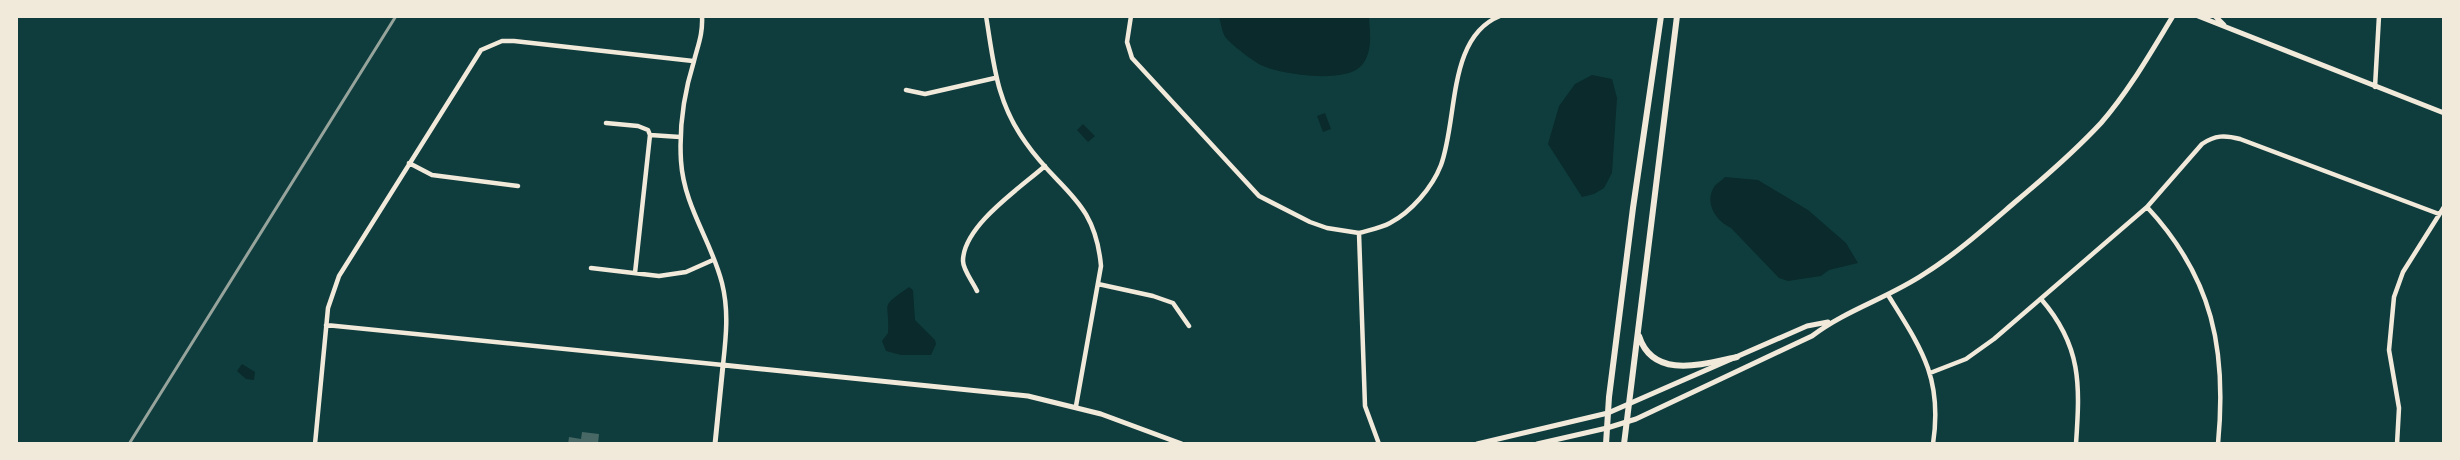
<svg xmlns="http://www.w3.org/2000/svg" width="2460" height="460" viewBox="0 0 2460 460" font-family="Jost,sans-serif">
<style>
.water{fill:#0a2a2b}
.building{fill:#486865}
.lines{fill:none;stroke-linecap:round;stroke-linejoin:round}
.minor{stroke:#f1e9da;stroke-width:4.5}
.tertiary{stroke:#f1e9da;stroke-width:5}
.secondary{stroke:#f1e9da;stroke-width:6}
.rail{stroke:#97a49c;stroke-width:3}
</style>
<rect width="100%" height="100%" fill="#0f3d3e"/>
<path class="water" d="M1219,17H1369C1370,34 1373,51 1362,65C1347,84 1283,75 1263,66C1255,63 1232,45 1226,38C1222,33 1221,23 1219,17Z
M1592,75L1612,79L1617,98L1612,173L1604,188L1594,194L1582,197L1548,144L1559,106L1575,84Z
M1325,113L1331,129L1323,132L1317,116Z
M1083,124L1095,136L1088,142L1077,130Z
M1725,177L1758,180L1808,210L1846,243L1858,263L1829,270L1821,276L1788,281L1779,278L1731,228C1716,221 1704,203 1714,187C1716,184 1722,180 1725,177Z
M909,287L913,290L915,320L935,340L936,344L931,355H901L886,351L882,341L888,333C890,300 878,309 909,287Z
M242,364L255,372L254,380L246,379L237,371Z"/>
<path class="building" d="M582,432L599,434L598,444H568L569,437L581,439Z"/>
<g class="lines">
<path class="minor" d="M986,16C994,64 996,102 1026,143C1060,192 1095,199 1101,266L1076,406
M1131,16L1127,42L1132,58L1259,196L1310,222L1327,228L1359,233
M2375,87L2379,16
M906,90L925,94L995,78
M606,123L638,126L648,130L650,135L680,137
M409,163L432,175L518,186
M2147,207C2213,278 2227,350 2218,444
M591,268L659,276L686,272L713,260
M635,273L650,135
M1098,284L1153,296L1173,303L1189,326
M977,291C973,282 963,270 963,261C963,226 1020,188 1045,166
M1888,295C1921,348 1943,378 1933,444
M2041,299C2082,346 2080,385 2076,444
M326,325L723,365C726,337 729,311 722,283C711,240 684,207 681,161C679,128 684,93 694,61C698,45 703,34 702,16
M1930,373L1966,359L1994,339L2147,207L2202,144C2215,135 2225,135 2240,139L2439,214
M315,444L328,308L339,276L481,50L502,41H514L693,61
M1379,444L1365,406L1359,233C1369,230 1381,228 1390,223C1411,212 1432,188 1441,165C1458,119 1447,37 1500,16
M2397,444L2399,408L2389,350L2394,297L2403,272L2444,207"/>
<path class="tertiary" d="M2198,16L2444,113
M2215,16L2224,25
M715,444L723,365L1028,396L1101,414L1182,444
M1477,444L1608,413L1807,326L1828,322
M1537,444L1607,428L1636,419L1812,336C1846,310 1888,298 1924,274C1956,254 1985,228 2014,203C2044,178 2074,152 2101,123C2129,91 2151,52 2173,16"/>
<path class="secondary" d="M1639,336C1653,380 1703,364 1737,357
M1606,444L1609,397L1633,208L1661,16
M1624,444L1677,16"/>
<path class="rail" d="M129,444L396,16"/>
</g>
<rect width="2460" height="460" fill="none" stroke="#f1e9da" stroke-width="36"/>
</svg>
